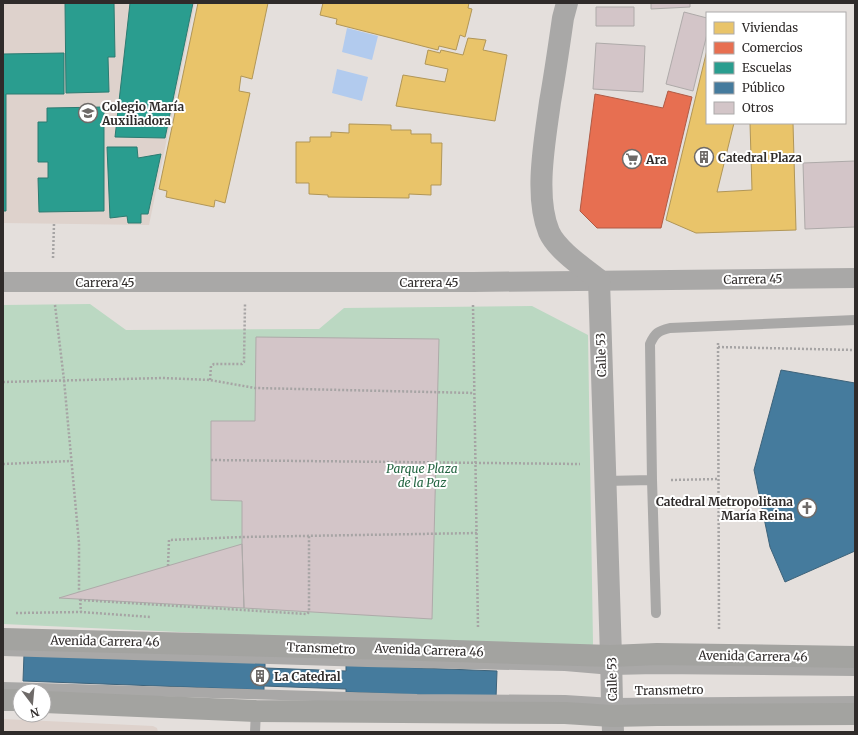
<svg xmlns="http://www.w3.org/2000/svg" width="858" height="735" viewBox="0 0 858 735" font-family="Merriweather,serif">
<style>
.built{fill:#ded2cc}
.green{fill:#bbd8c2}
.water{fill:#b2cbee}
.homes{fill:#e9c46a;stroke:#b19657}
.shops{fill:#e76f51;stroke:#b05b45}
.schools{fill:#2a9d8f;stroke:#2c7b71}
.public{fill:#457b9d;stroke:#3e637a}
.building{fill:#d3c5c8;stroke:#aeaaa9}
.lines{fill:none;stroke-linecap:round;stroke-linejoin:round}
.path{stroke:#a6a4a4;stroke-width:2.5;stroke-dasharray:2 2;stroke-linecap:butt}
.service{stroke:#a9a8a7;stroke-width:10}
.minor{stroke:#a9a8a7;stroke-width:20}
.tertiary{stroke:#a9a8a7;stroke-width:22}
.primary{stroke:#a3a3a0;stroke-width:22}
.labels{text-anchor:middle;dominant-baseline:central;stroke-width:4;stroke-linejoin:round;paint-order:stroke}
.poi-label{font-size:12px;font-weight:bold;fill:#2f2b2a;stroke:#fff;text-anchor:start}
.street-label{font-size:12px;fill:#2f2b2a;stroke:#fff}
.park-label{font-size:12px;font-style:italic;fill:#226440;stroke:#fff}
</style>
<rect width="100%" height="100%" fill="#e4dfdc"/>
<path class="built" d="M3,3H195L149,225L3,223Z
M3,719L153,726L157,728L158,732H3Z"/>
<path class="green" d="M90,304L126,330L319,329L344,308L532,306L588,335L593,643L592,651L3,624V305Z"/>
<path class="water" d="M347,28L378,36L372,60L342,52Z
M337,69L368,77L362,101L332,93Z"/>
<path class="homes" d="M198,3H268L252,79L241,76L239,91L250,93L225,203L215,200L214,207L166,197L167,191L159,189Z
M323,3H469L468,8L472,9L465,37L460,35L456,50L439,46L438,50L336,24L337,19L320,15Z
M468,38L486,40L483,50L507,55L495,121L396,106L403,75L445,82L448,69L425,64L428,50L440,53L441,50L463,55Z
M707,50V123H734L717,192L752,190L750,123H793L796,230L696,233L666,220Z
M349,124L391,125V130H411V134H431V143H442L441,185H431V195L409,194V198L328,197V195L309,194V183H296V142H310V137H331V132L349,133Z"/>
<path class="shops" d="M668,91L692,97L661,228H597L580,211L595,94L663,108Z"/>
<path class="schools" d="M65,3H114L115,57H108L109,92L66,93Z
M130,3H193L165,138L115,137Z
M64,53V94H6V211H3V54Z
M104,107V211L39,212L38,178H48V162H38V122H47V108Z
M107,147H137L138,158L161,154L148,214H141V223H128L127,216L110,218Z"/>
<path class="public" d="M781,370L855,383V551L785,582L770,547L754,470Z
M24,654L265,663V668L346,671V665L497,671L496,698L346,692V689L264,686V690L23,681Z"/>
<path class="building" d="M651,3H690V7L651,9Z
M596,7H634V26H596Z
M684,12L707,18V34L693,91L666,84Z
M596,43L645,46L643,92L593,89Z
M855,161V227L805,229L803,163Z
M256,337L439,339L432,619L244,608L242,544V501L211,500V421H255Z
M242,544L244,608L59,598L79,592Z"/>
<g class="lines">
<path class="path" d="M53,258L54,224
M55,305L64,380L79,543V592
M473,305L478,628
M718,343L719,630
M718,347L855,350
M210,380L211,366L214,364H242L244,362L245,304
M3,382L162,378L210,380L255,388L474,393
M211,460L580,464
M3,464L71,461
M671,480L719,479
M168,566L169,540L242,537L477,533
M80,599L81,612
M80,600L307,614L309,612V536
M16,613L81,612L151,617"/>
<path class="service" d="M605,481L652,480
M656,613L652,480L650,344C655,333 658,331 670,328L855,320
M3,651L367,662L565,666L612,670L656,669L855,671
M3,687L417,699L565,700L612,703L855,701
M255,732L256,711"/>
<path class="minor" d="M3,282H473L855,278"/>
<path class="tertiary" d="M567,3L563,18C559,46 555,74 550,102C545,140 534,196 549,232C557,250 584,268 599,280L611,656L612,703L613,732"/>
<path class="primary" d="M3,639L392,649L611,656L657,654L855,657
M3,700H20
M44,702L256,711L565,713L612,716L657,715L855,714"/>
</g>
<defs>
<symbol id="school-ring" viewBox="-11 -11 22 22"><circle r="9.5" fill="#fff" stroke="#6e6a68" stroke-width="1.5"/><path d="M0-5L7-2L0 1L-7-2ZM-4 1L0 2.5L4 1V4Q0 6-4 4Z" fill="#6e6a68"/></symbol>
<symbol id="building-ring" viewBox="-11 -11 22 22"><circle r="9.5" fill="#fff" stroke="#6e6a68" stroke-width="1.5"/><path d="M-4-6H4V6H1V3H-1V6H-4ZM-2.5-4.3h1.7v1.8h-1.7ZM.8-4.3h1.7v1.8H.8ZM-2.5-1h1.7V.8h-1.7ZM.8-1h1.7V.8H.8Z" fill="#6e6a68"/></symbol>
<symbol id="supermarket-ring" viewBox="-11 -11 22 22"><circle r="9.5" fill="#fff" stroke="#6e6a68" stroke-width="1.5"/><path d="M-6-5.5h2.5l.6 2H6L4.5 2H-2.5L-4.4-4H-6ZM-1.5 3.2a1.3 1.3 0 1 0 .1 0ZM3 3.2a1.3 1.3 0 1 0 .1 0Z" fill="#6e6a68"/></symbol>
<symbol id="church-ring" viewBox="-11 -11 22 22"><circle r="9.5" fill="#fff" stroke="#6e6a68" stroke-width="1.5"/><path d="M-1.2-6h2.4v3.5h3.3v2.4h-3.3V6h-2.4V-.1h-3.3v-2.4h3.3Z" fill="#6e6a68"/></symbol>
</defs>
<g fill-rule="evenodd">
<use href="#school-ring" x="77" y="102" width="22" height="22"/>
<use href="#building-ring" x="693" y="146" width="22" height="22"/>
<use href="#supermarket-ring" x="621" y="148" width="22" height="22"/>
<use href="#church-ring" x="796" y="497" width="22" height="22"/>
<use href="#building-ring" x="249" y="665" width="22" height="22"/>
</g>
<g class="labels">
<g class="poi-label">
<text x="102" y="106">Colegio María<tspan x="102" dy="14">Auxiliadora</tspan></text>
<text x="718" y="157">Catedral Plaza</text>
<text x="646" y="159">Ara</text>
<text x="793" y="501" text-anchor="end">Catedral Metropolitana<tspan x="793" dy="14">María Reina</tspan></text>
<text x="274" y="676">La Catedral</text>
</g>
<g class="street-label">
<text transform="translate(753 279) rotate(-1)">Carrera 45</text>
<text x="105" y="282">Carrera 45</text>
<text x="429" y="282">Carrera 45</text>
<text transform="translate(601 355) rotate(-92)">Calle 53</text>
<text transform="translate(105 641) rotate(1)">Avenida Carrera 46</text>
<text transform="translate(321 648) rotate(2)">Transmetro</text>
<text transform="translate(429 650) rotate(2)">Avenida Carrera 46</text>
<text transform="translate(753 656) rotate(1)">Avenida Carrera 46</text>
<text transform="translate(612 679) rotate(-91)">Calle 53</text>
<text transform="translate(669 690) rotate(-1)">Transmetro</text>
</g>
<g class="park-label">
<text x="422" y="468">Parque Plaza<tspan x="422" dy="14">de la Paz</tspan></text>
</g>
</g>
<rect width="858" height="735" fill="none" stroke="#2f2b2a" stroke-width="8"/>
<rect x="706" y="12" width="140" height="112" fill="#ffffff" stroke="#acaaaa"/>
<rect x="714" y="22" width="20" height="12" fill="#e9c46a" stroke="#acaaaa"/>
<text x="742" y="32" font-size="12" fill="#2f2b2a">Viviendas</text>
<rect x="714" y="42" width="20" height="12" fill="#e76f51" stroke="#acaaaa"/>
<text x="742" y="52" font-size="12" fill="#2f2b2a">Comercios</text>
<rect x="714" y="62" width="20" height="12" fill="#2a9d8f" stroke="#acaaaa"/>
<text x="742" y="72" font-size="12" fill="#2f2b2a">Escuelas</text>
<rect x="714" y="82" width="20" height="12" fill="#457b9d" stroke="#acaaaa"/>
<text x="742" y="92" font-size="12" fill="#2f2b2a">Público</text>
<rect x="714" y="102" width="20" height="12" fill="#d3c5c8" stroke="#acaaaa"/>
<text x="742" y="112" font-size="12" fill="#2f2b2a">Otros</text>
<g transform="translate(32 703) rotate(164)"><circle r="19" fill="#ffffff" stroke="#acaaaa"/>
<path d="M0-3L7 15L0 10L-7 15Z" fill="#6e6a68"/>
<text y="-6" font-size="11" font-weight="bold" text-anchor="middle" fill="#2f2b2a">N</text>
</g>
</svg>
